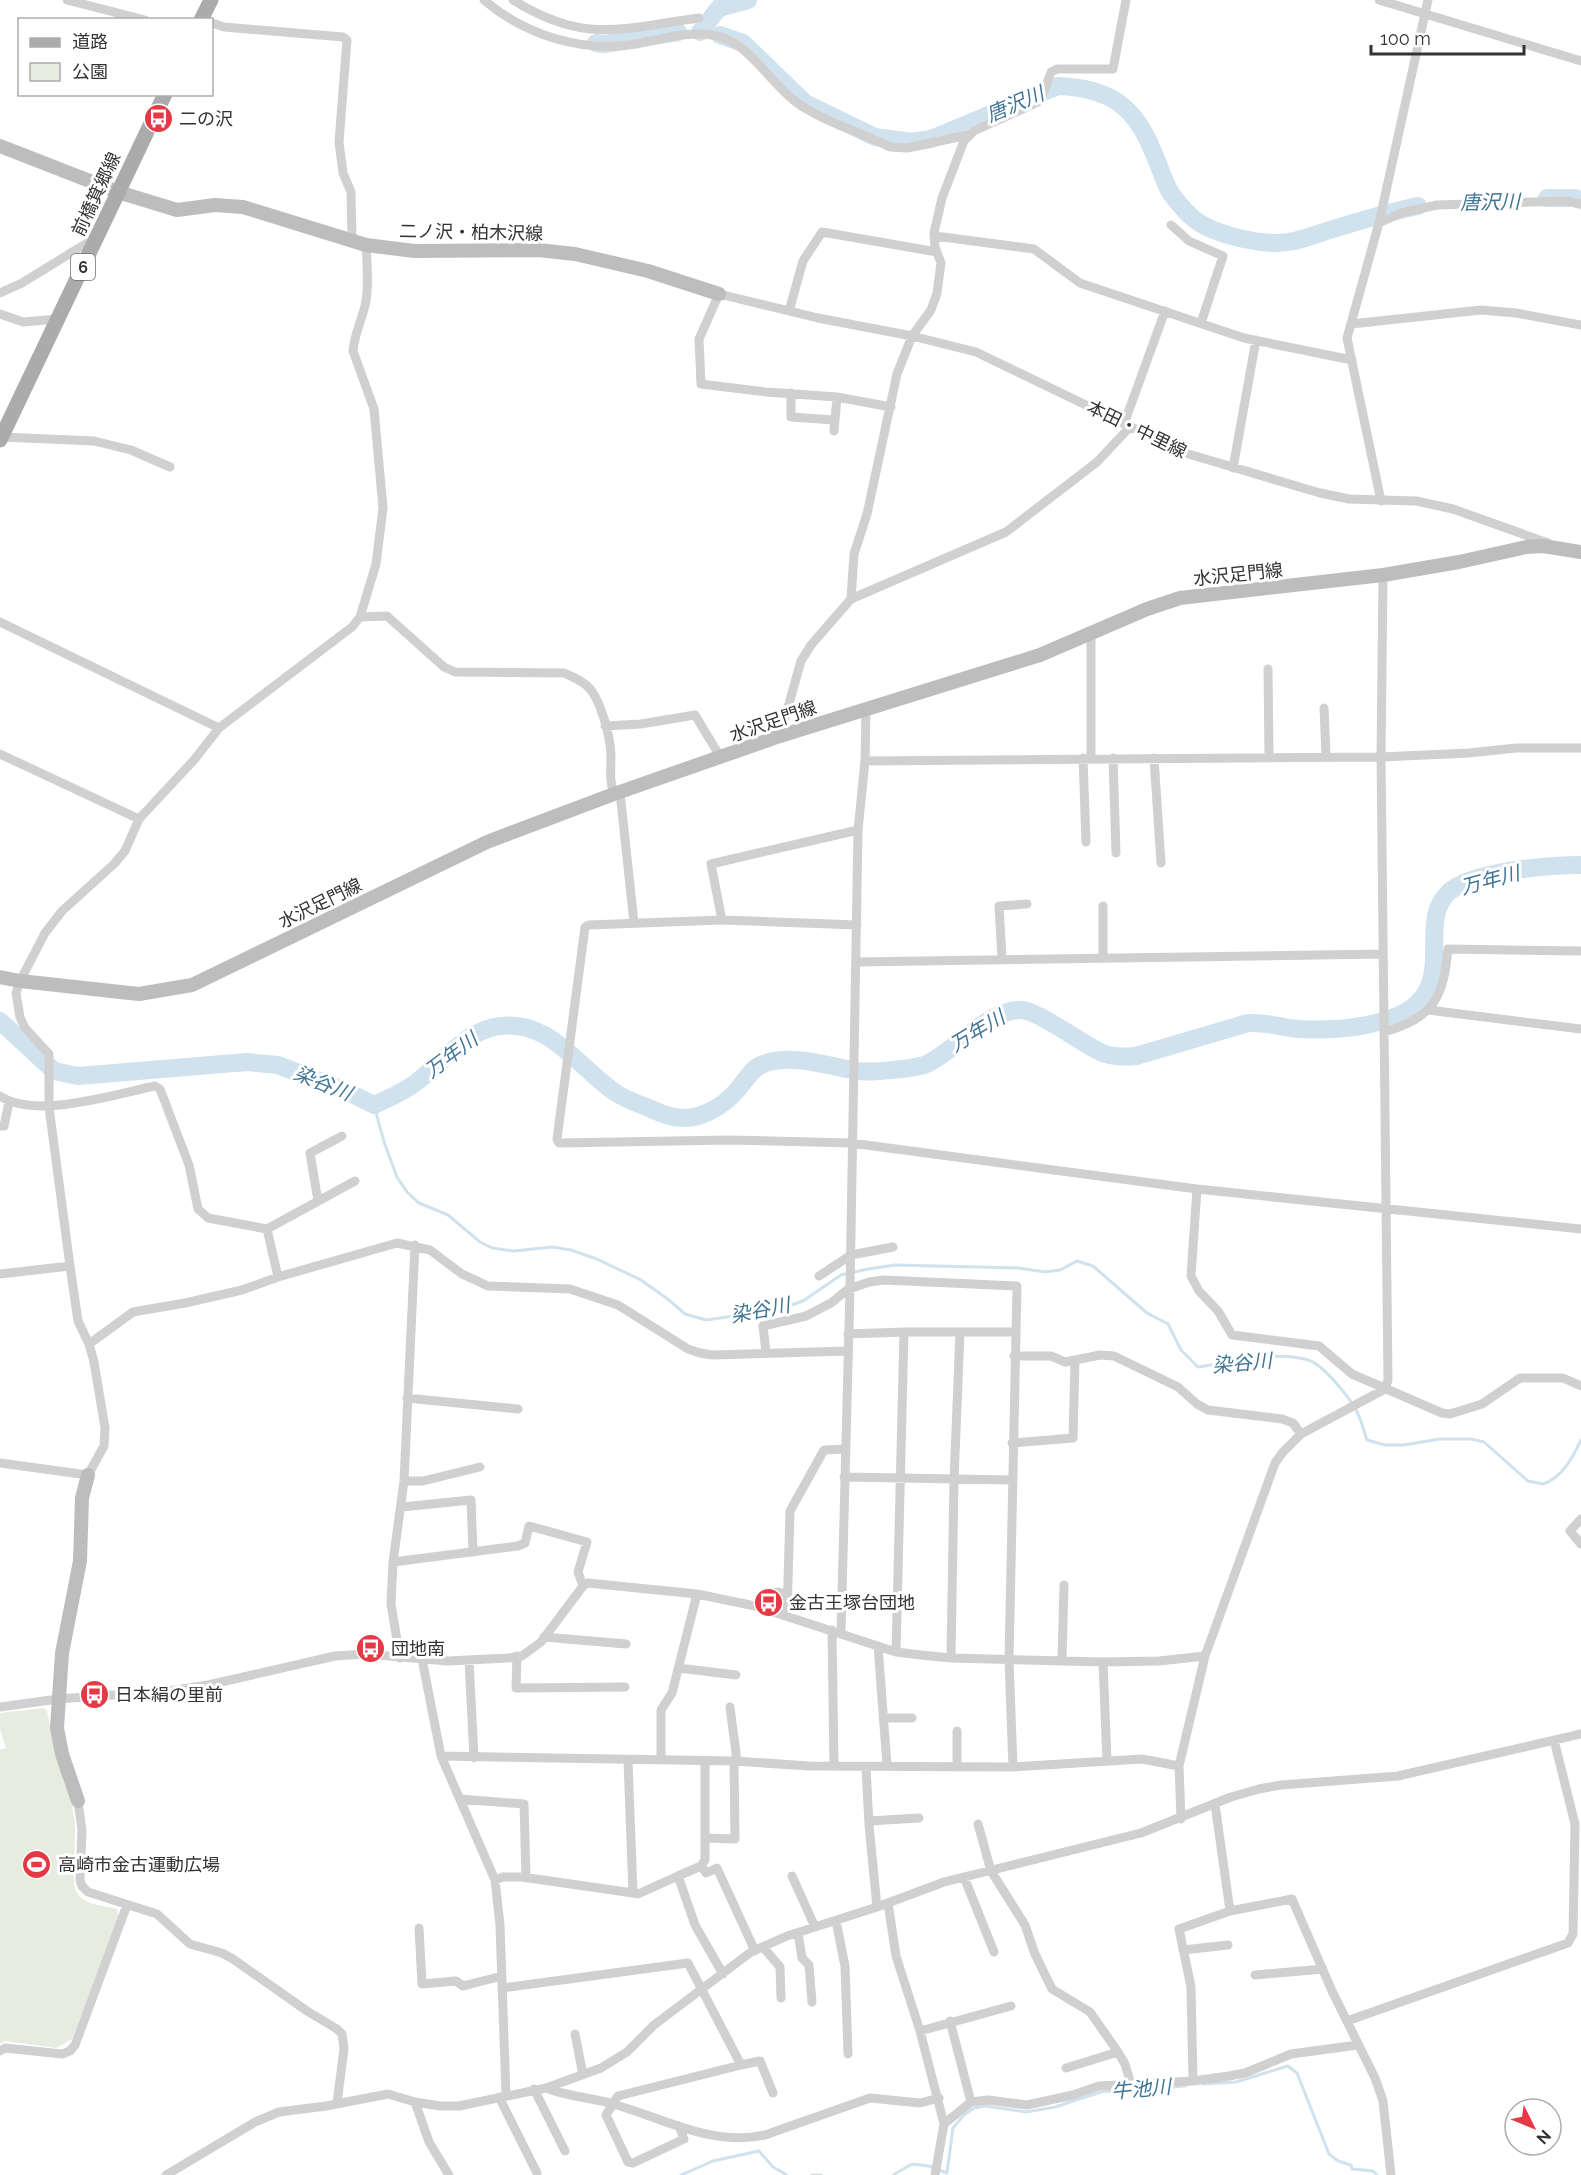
<svg xmlns="http://www.w3.org/2000/svg" width="1581" height="2175" viewBox="0 0 1581 2175" font-family="Raleway,'Noto Sans JP',sans-serif">
<style>
.green{fill:#e6ecdf}
.lines{fill:none;stroke-linecap:round;stroke-linejoin:round}
.stream{stroke:#cfe2ee;stroke-width:3}
.river{stroke:#cfe2ee;stroke-width:18}
.street{stroke:#d0d0d0;stroke-width:9}
.secondary{stroke:#bdbdbd;stroke-width:14}
.primary{stroke:#ababab;stroke-width:15}
.labels{text-anchor:middle;dominant-baseline:central;stroke-width:6;stroke-linejoin:round;paint-order:stroke}
.shield{fill:#fff;stroke:#707070;stroke-width:1.5}
.shield-label{font-size:16px;font-weight:bold;fill:#333}
.poi-label{font-size:18px;fill:#333;stroke:#fff;text-anchor:start}
.street-label{font-size:18px;fill:#333;stroke:#fff}
.water-label{font-size:20px;font-style:italic;fill:#3f7597;stroke:#fff}
</style>
<rect width="100%" height="100%" fill="#fff"/>
<path class="green" d="M44,1708L47,1711L53,1740L71,1802L75,1823L74,1886C78,1905 101,1905 117,1909L119,1916L72,2039L56,2048L5,2041L0,2044V1750L6,1748L0,1729V1713Z"/>
<g class="lines">
<path class="stream" d="M374,1105L384,1142L397,1177L407,1192L419,1203L448,1215L480,1242L492,1248L514,1251L552,1247L571,1250L597,1259L641,1280L669,1300L685,1314L706,1320L777,1310L803,1301L841,1275L868,1269L895,1265L1018,1268L1045,1272L1060,1270L1077,1261L1093,1266L1147,1313L1168,1324L1181,1350L1198,1367C1231,1362 1276,1350 1308,1360C1324,1365 1351,1399 1358,1414C1362,1422 1364,1432 1367,1440L1385,1445H1404L1440,1439H1471L1484,1442L1528,1481L1543,1484C1562,1478 1573,1457 1581,1440
M1203,2084L1236,2082L1288,2066L1297,2073L1329,2154L1338,2161L1351,2165L1352,2169L1373,2171L1377,2175
M681,2175L713,2161L759,2151L773,2167L787,2175
M812,2175H821
M893,2175L912,2164L929,2166L947,2173L953,2128L964,2115L974,2108L985,2106L1026,2112L1055,2107L1104,2091L1117,2092L1185,2086"/>
<path class="river" d="M700,32L719,8L748,0
M720,35L743,43L805,103L875,137L912,142L931,139L1058,86C1109,88 1135,105 1154,154C1160,167 1164,183 1172,195C1179,204 1189,216 1198,222C1216,234 1251,242 1272,243C1292,244 1311,236 1330,230C1359,221 1388,212 1418,206
M596,43L604,44L678,32
M1547,198H1574L1581,200
M0,1021L54,1071L78,1076L247,1062L278,1065L348,1092L374,1105C389,1098 405,1092 418,1081C443,1062 462,1035 494,1027C547,1016 575,1064 613,1091C624,1099 636,1103 649,1108C660,1113 671,1118 684,1118C704,1118 726,1104 738,1089C746,1080 752,1068 763,1064C792,1053 828,1066 857,1071C869,1073 908,1069 920,1066C927,1065 934,1060 940,1056C964,1040 987,1014 1017,1010C1036,1007 1083,1046 1105,1054C1115,1057 1125,1057 1136,1056L1248,1023C1265,1022 1281,1027 1298,1029C1331,1031 1367,1028 1397,1016C1461,989 1415,924 1448,893C1470,871 1550,865 1581,865"/>
<path class="street" d="M67,0L145,20
M484,0C525,35 582,53 636,44C663,39 694,29 721,37C751,46 771,84 796,102C824,122 860,132 890,147L907,148L968,135
M513,0C585,45 622,28 699,18
M1379,0L1581,61
M212,23L224,27L343,37L347,40L339,142L343,173L351,192L352,240
M1379,223L1401,213L1437,205L1567,201L1581,204
M1171,225L1189,241L1223,256L1201,323
M935,236L1034,249L1080,283L1244,338L1352,360
M0,293L22,283L87,243L95,242
M789,311L803,261L822,232L937,252
M0,314L23,322L58,319
M1351,324L1481,310L1516,313L1581,325
M791,393V417L834,420
M891,407L837,397L766,392L701,384L699,339L719,294L818,318L912,336L976,352L1185,453L1320,493L1349,499L1416,501L1453,509L1548,543
M1124,424L1165,311
M834,431L837,397
M1,437L94,441L131,450L170,467
M1233,468L1256,340
M1381,501L1347,338L1379,223L1428,0
M851,599L1006,532L1097,462L1130,427
M360,617L387,616L444,667L455,672L564,673C573,677 585,682 591,690C602,705 611,739 611,757C611,772 609,779 614,794
M0,622L219,728
M1268,669L1269,757
M1324,708L1326,756
M605,726L641,724L695,715L721,758
M780,736L801,661L811,645L851,599L854,554L867,514L897,374L912,336L931,310L937,293L941,263L935,247L934,233L942,198L964,141L974,131L1038,102L1042,97L1051,72L1057,69H1113L1126,0
M0,754L139,819
M1083,758L1086,842
M1091,758V633
M1113,758L1116,853
M1154,758L1161,863
M865,761L1381,757L1469,753L1516,748H1581
M620,792L634,923
M1103,906V957
M722,920L711,864L858,830
M857,925L722,920L589,925L585,927L557,1139L559,1143L729,1140L851,1143L1197,1189L1581,1229
M1002,958L999,906L1027,904
M857,962L1382,954
M1428,1010L1581,1029
M1384,1032C1434,1017 1443,999 1448,949L1581,951
M0,1096C35,1120 115,1094 155,1086L160,1089L189,1165L198,1209L208,1218L267,1229L278,1277L397,1243L430,1250L462,1274L488,1286L570,1289L618,1305L688,1349L700,1353L713,1355L848,1351
M0,1126H4L9,1102
M1197,1189L1191,1276L1199,1291L1218,1311L1232,1335L1319,1346L1352,1374L1442,1413L1450,1414L1482,1404L1520,1378H1563L1581,1386
M318,1201L310,1153L342,1136
M267,1229L355,1181
M0,1274L70,1266
M819,1276L851,1255L893,1247
M848,1334L904,1332H1015
M89,1344L133,1312L185,1303L242,1290L278,1277
M766,1353L763,1326L806,1316L831,1303L847,1290L869,1282L884,1280L1017,1286L1009,1660L1013,1767
M1014,1356H1051L1065,1362L1100,1355L1114,1356L1178,1387L1197,1404L1208,1410L1282,1419L1293,1423L1301,1434
M407,1398L518,1409
M1012,1443L1073,1438L1075,1361
M0,1463L88,1475L104,1446L105,1428L94,1362L89,1344L78,1321L70,1266L49,1107V1054L25,1028L20,1017L16,993L20,981L45,933L62,911L114,864L125,851L139,819L194,760L219,728L352,627L360,617L376,564L383,508L374,409L353,351C354,334 363,318 366,301C369,283 367,263 366,245
M844,1477L1012,1480
M404,1481H423L480,1467
M402,1507L471,1500L473,1552
M1581,1519L1570,1531L1581,1544
M393,1562L518,1546L525,1543L529,1526L587,1542L578,1572L583,1586
M755,1606L777,1592L787,1594
M787,1616L790,1511L824,1450L845,1449
M832,1630L834,1766
M841,1633L850,1289L858,830L865,761L866,709
M544,1637L626,1644
M878,1646L887,1765
M896,1652L904,1332
M517,1656L516,1688L625,1687
M400,1658L391,1604L393,1562L404,1481L415,1245
M951,1658L954,1480L960,1332
M422,1659L441,1756L495,1880L500,1925L506,2095
M469,1660L474,1758
M1062,1660L1064,1585
M1103,1662L1107,1761
M679,1668L736,1675
M0,1707L58,1699L169,1691L208,1685L335,1656L366,1654L448,1661L508,1658L522,1656L541,1642L583,1586L588,1583L697,1594L755,1606L896,1652L921,1655L951,1658L1103,1662L1159,1661L1205,1656
M730,1707L737,1761
M884,1718H912
M957,1731V1766
M441,1756L734,1761L809,1766L1013,1767L1142,1759L1179,1766
M661,1760V1710L672,1693L697,1594
M866,1767L869,1825L877,1907
M460,1799L524,1804L526,1878
M78,1801L82,1830L80,1880L82,1886L88,1892L157,1914L190,1944L222,1953L233,1959L307,2011L337,2029L342,2034L344,2049L337,2103
M1215,1804L1230,1911
M1181,1819L1179,1766L1205,1656L1275,1463L1283,1452L1301,1434L1385,1389L1388,1380L1381,757L1383,575
M869,1821L919,1818
M978,1824L991,1871L1025,1925L1035,1954L1052,1989L1090,2012L1118,2052L1125,2064L1131,2084
M705,1838L735,1839L734,1761
M701,1866L706,1873L717,1868L755,1951
M678,1876L701,1866L705,1860V1761
M792,1876L815,1927
M964,1877L994,1952
M495,1880L503,1877H522L633,1893L628,1761
M633,1893L638,1894L678,1876L695,1925L723,1974
M888,1903L896,1956L920,2031L944,2124L935,2175
M836,1921L845,1966L848,2054
M419,1928L422,1984L456,1981L463,1986L502,1976
M798,1933L802,1958L809,1965L812,2002
M763,1947L780,1967L781,1998
M1183,1950L1228,1945
M1255,1975L1323,1969
M502,1988L688,1963L741,2065L618,2096L606,2115L628,2162L633,2163L684,2139L679,2126
M950,2021L971,2102
M1347,2021L1568,1943L1573,1934L1575,1824L1554,1740
M920,2031L1011,2006
M575,2034L583,2075
M0,2051L5,2048L62,2054L70,2051L75,2045L127,1905
M741,2065L760,2061L773,2093
M1066,2068L1118,2052
M1193,2081L1191,1987L1179,1929L1230,1911L1292,1899L1332,1991L1375,2078L1383,2101L1391,2175
M546,2088C568,2097 591,2097 613,2104C663,2118 712,2147 765,2135L870,2098L920,2103L939,2098
M534,2089L565,2151
M499,2097L537,2173
M415,2102L429,2142L449,2175
M944,2124L971,2102L988,2100L1027,2105L1073,2095L1099,2086L1193,2081L1229,2076L1245,2073L1291,2054L1358,2045
M166,2175L255,2122L279,2112L326,2106L388,2094L415,2102L440,2106H459L546,2088L601,2068L627,2052L654,2025L751,1952L787,1936L877,1907L944,1882L1141,1833L1231,1797L1259,1789L1281,1785L1398,1776L1581,1734"/>
<path class="secondary" d="M0,146L118,192L177,210L215,205L243,207L366,245L414,251L538,250L575,254L648,271L719,294
M0,977L20,981L139,994L192,985L487,842L614,794L780,736L1040,655L1147,609L1180,598L1383,575L1459,562L1526,547L1543,546L1581,552
M78,1801L62,1754L57,1728L62,1653L80,1561L82,1498L88,1475"/>
<path class="primary" d="M201,20L211,0
M0,440L165,94"/>
</g>
<defs>
<symbol id="bus-disc" viewBox="-11 -11 22 22"><circle r="9.5" fill="#e63946" stroke="#fff"/><path d="M-5-6H5V4H4V6H2V4H-2V6H-4V4H-5ZM-3.5-4V0h7V-4ZM-3.5 1.2v1.5H-2V1.2ZM2 1.2v1.5H3.5V1.2Z" fill="#fff"/></symbol>
<symbol id="stadium-disc" viewBox="-11 -11 22 22"><circle r="9.5" fill="#e63946" stroke="#fff"/><path d="M0-5a6.5 5 0 1 0 0 10a6.5 5 0 1 0 0-10ZM-3.5-1.8h7v3.6h-7Z" fill="#fff"/></symbol>
</defs>
<g fill-rule="evenodd">
<use href="#bus-disc" x="142" y="102" width="33" height="33"/>
<use href="#bus-disc" x="752" y="1586" width="33" height="33"/>
<use href="#bus-disc" x="354" y="1632" width="33" height="33"/>
<use href="#bus-disc" x="78" y="1678" width="33" height="33"/>
<use href="#stadium-disc" x="20" y="1848" width="33" height="33"/>
</g>
<g class="labels">
<rect class="shield" x="71" y="254" width="24" height="26" rx="4.5"/>
<g class="shield-label">
<text x="83" y="267">6</text>
</g>
<g class="poi-label">
<text x="179" y="118">二の沢</text>
<text x="789" y="1602">金古王塚台団地</text>
<text x="391" y="1648">団地南</text>
<text x="115" y="1694">日本絹の里前</text>
<text x="58" y="1864">高崎市金古運動広場</text>
</g>
<g class="street-label">
<text transform="translate(96 194) rotate(-65)">前橋箕郷線</text>
<text transform="translate(471 232) rotate(1)">二ノ沢・柏木沢線</text>
<text transform="translate(1137 429) rotate(26)">本田・中里線</text>
<text transform="translate(1238 574) rotate(-6)">水沢足門線</text>
<text transform="translate(773 721) rotate(-19)">水沢足門線</text>
<text transform="translate(320 903) rotate(-26)">水沢足門線</text>
</g>
<g class="water-label">
<text transform="translate(1015 104) rotate(-23)">唐沢川</text>
<text transform="translate(1490 202) rotate(-1)">唐沢川</text>
<text transform="translate(1490 880) rotate(-15)">万年川</text>
<text transform="translate(977 1031) rotate(-31)">万年川</text>
<text transform="translate(451 1055) rotate(-37)">万年川</text>
<text transform="translate(323 1083) rotate(22)">染谷川</text>
<text transform="translate(760 1310) rotate(-11)">染谷川</text>
<text transform="translate(1242 1363) rotate(-5)">染谷川</text>
<text transform="translate(1141 2089) rotate(-5)">牛池川</text>
</g>
</g>
<rect x="18" y="18" width="195" height="78" fill="#ffffff" stroke="#adadad" stroke-width="1.5"/>
<rect x="30" y="38" width="30" height="9" fill="#ababab" stroke="#adadad" stroke-width="1.5"/>
<text x="72" y="48" font-size="18" fill="#333333">道路</text>
<rect x="30" y="63" width="30" height="18" fill="#e6ecdf" stroke="#adadad" stroke-width="1.5"/>
<text x="72" y="78" font-size="18" fill="#333333">公園</text>
<g transform="translate(1533 2127) rotate(133)"><circle r="28" fill="#ffffff" stroke="#adadad" stroke-width="1.5"/>
<path d="M0-4.5L10 22L0 15L-10 22Z" fill="#e63946"/>
<text y="-9" font-size="16" font-weight="bold" text-anchor="middle" fill="#333333">N</text>
</g>
<path d="M1371 45v9h153v-9" fill="none" stroke="#333333" stroke-width="3"/>
<text x="1380" y="45" font-size="18" fill="#333333" stroke="#ffffff" stroke-width="4.5" paint-order="stroke">100 m</text>
</svg>
